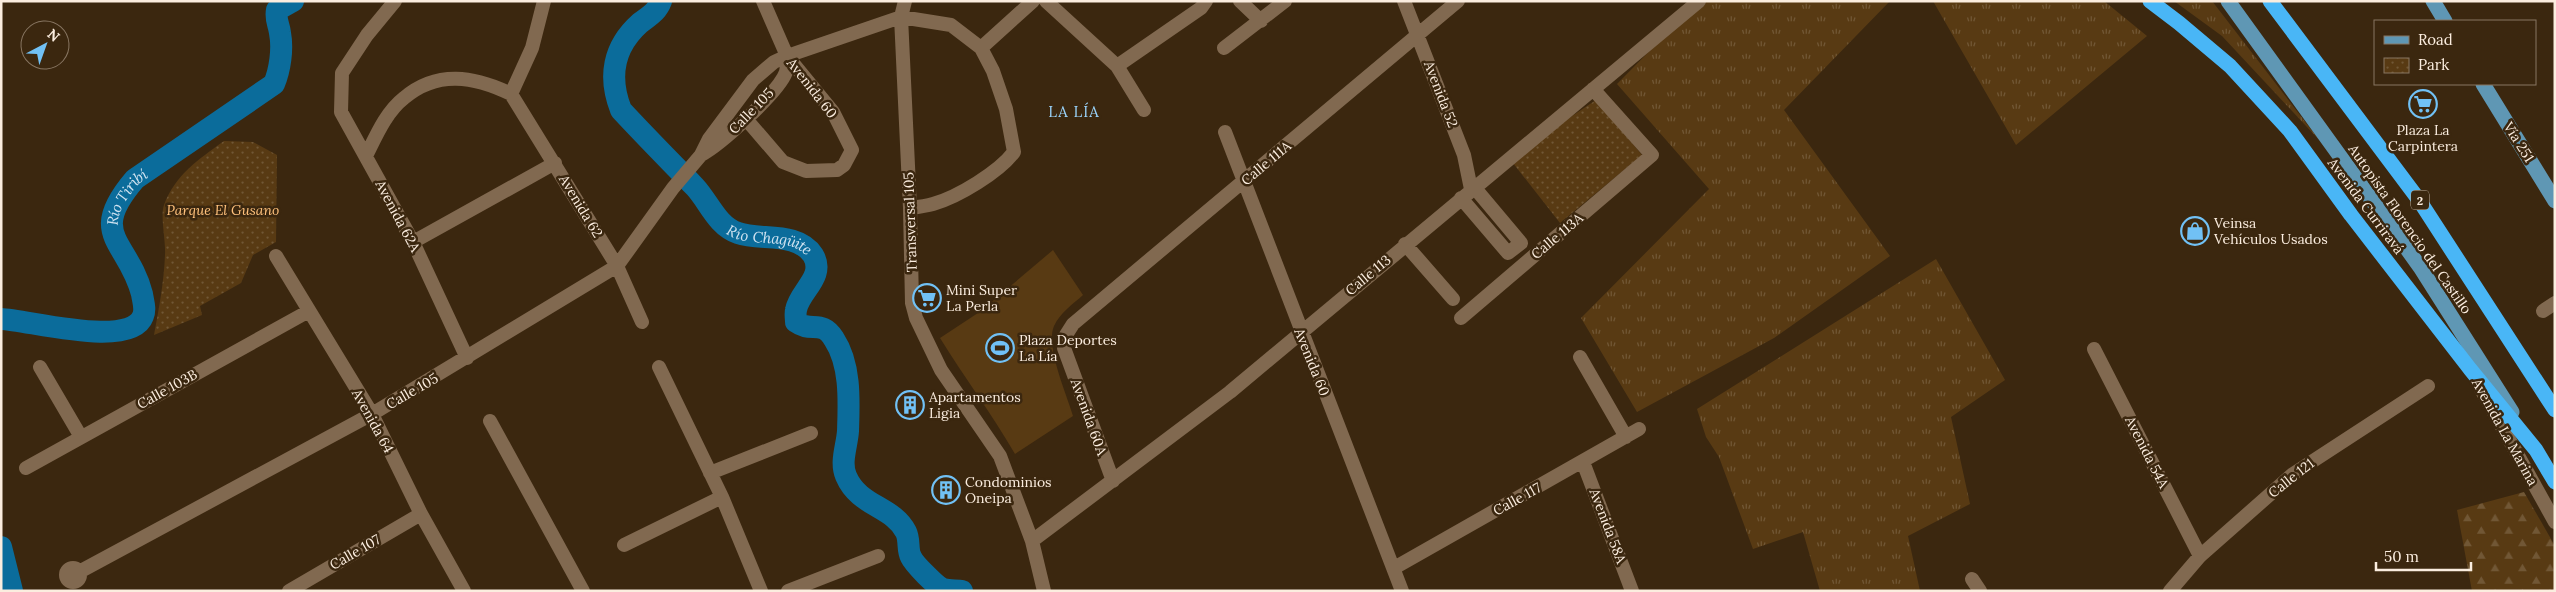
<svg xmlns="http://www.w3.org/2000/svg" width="2556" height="592" viewBox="0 0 2556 592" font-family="Lora,serif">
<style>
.grass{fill:url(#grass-tufts)}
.forest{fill:url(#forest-firs)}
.park{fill:url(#park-dots)}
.pitch{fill:#583a13}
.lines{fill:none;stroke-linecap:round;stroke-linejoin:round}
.river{stroke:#0b6c9b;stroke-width:22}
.minor{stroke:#816950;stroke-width:14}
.major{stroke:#5f97b4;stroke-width:15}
.highway{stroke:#49b6f6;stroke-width:15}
.labels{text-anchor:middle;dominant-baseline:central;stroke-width:5;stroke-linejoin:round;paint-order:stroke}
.shield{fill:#3b270f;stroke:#c1b2a1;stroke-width:1}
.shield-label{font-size:12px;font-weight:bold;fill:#fbeddf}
.street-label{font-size:14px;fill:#fbeddf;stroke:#3b270f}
.poi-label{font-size:14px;fill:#fbeddf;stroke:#3b270f;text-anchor:start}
.park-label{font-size:14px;font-style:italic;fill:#ffc17c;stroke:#3b270f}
.neighbourhood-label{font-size:15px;letter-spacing:1px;fill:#9ad3fa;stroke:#3b270f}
.water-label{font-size:15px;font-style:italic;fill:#d0e3f1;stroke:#3b270f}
</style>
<defs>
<pattern id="grass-tufts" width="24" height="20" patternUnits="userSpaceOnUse" patternTransform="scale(1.25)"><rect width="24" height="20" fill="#583a13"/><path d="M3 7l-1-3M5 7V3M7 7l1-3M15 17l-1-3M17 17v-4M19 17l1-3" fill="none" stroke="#715735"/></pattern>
<pattern id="forest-firs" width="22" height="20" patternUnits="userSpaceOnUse" patternTransform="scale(1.25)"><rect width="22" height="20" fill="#583a13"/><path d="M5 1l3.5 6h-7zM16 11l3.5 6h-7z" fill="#715735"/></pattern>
<pattern id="park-dots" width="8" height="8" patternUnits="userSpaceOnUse" patternTransform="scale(1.25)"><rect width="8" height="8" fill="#583a13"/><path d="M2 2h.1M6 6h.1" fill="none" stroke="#715735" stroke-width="1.8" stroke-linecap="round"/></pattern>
</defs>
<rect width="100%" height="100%" fill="#3b270f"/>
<path class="grass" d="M1699,1H1890L1784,110L1890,256L1774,338L1637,412L1581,318L1709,189L1617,84Z
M1933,1H2104L2147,36L2016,145Z
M2174,1H2212L2320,141L2222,36Z
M1936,259L2005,380L1951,417L1970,504L1908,536L1920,591H1820L1803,532L1753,549L1719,457L1706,437L1697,409Z"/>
<path class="forest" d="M2524,492L2555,546V591H2472L2457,510Z"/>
<path class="park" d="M1596,100L1642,155L1560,223L1509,158Z
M224,141L253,142L277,155L276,242L253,255L241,283L200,306L202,315L154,335C159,308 164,282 165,255C166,241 160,216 164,205C175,175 199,159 224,141Z"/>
<path class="pitch" d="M1053,250L1083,295C1073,304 1060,313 1054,326C1045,346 1067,395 1073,416L1015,454C992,414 964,377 940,338L981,311Z"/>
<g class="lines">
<g class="river">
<path id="s1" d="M661,1C657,12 649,16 640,23C613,47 608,77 621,110C645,136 670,161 695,187C709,202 717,226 738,233C761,241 797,231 813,255C826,277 799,291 796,310C795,314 796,318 796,322C811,333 822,319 834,339C851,365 849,401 848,431C847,446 840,462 846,476C859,507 893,506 906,532C910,540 907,550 911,557C914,564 937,587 943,589C949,591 957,590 962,591"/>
<path id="s2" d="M1,319C29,320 131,349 143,316C146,309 143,301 142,294C128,240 86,236 135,179L274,84C280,70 283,49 280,33C279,24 275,20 277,10L293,1"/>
<path d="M1,547L12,591"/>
</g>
<path class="minor" d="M395,1L367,35L342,73L341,112L413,242L467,358
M905,1L901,17L910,208L912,303L916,318L941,370L1000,456L1032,541L1044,591
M1046,1L1117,66L1144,110
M1240,1L1261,21
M1404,1L1464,155L1471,189
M981,48L1033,1
M1224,48L1285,1
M1117,66L1201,8L1206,1
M511,94L617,266L642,322
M511,94L532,48L544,1
M746,119L783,162L806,171L837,170L844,165L852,150L833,112L787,56L763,1
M1225,132L1402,591
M701,155C720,145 779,92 786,72C787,68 787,61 787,56
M366,156C376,136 386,112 404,98C437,70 474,76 511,94
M1461,198L1508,253L1521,243L1474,187
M413,242L555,163
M1405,244L1453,299
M276,256L372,414L421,514L464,591
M2543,311L2555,303
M1461,318L1652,155L1593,89
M2094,349L2200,556
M1580,357L1626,437
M40,367L81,437
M659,367L722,497L761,591
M2481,389L2555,522
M490,421L583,591
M1583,462L1632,591
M26,468L309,311
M710,473L811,433
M1113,481L1064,348L1066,335L1073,324L1458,1
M1032,541L1230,392L1699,1
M624,545L722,497
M66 575a7 7 0 1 1 14 0a7 7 0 1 1-14 0Z
M1394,568L1639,429
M79,572L372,414L617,266L673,188L701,155L709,139L753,80L774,62L787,56L901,17L951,25L981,48L993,71L1006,109L1014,152C999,172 958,197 933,204C926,206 918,207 910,208
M1972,579L1980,591
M289,591L421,514
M788,591L878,556
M2170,591L2200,556L2293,474L2428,386"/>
<path class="major" d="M2228,1L2420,267L2512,412
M2433,1L2445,21
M2483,84L2555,201"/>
<path class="highway" d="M2150,1L2179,23L2230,66L2290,131L2351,215L2470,369L2536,450L2555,482
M2270,1L2419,200L2555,410"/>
</g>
<defs>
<symbol id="supermarket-ring" viewBox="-11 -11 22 22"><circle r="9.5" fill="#3b270f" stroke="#71c1f5" stroke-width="1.5"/><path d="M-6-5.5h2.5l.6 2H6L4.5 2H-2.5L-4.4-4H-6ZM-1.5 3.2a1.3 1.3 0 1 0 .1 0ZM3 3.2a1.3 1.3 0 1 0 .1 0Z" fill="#71c1f5"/></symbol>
<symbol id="shop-ring" viewBox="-11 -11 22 22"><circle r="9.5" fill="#3b270f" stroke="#71c1f5" stroke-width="1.5"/><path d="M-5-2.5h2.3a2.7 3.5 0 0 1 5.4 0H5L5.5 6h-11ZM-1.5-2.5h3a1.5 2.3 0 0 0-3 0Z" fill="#71c1f5"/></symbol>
<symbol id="stadium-ring" viewBox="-11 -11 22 22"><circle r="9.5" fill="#3b270f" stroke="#71c1f5" stroke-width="1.5"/><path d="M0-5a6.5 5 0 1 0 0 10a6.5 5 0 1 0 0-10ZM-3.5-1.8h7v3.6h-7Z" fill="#71c1f5"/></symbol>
<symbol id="building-ring" viewBox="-11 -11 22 22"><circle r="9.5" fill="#3b270f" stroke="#71c1f5" stroke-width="1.5"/><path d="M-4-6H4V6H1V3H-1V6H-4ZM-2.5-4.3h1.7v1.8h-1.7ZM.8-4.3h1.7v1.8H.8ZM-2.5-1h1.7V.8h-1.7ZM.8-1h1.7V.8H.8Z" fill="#71c1f5"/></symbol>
</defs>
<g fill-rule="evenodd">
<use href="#supermarket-ring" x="2407" y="88" width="32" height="32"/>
<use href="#shop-ring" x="2179" y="215" width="32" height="32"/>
<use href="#supermarket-ring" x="911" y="282" width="32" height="32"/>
<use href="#stadium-ring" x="984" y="332" width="32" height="32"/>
<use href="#building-ring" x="894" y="389" width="32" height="32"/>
<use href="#building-ring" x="930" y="474" width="32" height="32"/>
</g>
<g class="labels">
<rect class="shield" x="2411" y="190.5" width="18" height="19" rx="4"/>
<g class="shield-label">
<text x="2420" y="200">2</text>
</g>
<g class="street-label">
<text transform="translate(812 88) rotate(52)">Avenida 60</text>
<text transform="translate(1441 94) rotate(69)">Avenida 52</text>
<text transform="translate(751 111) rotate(-46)">Calle 105</text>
<text transform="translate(2519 142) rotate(58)">Vía 251</text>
<text transform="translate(1266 163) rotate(-40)">Calle 111A</text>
<text transform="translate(581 206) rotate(59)">Avenida 62</text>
<text transform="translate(2366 206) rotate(53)">Avenida Curriravá</text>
<text transform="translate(398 216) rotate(62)">Avenida 62A</text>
<text transform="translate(910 222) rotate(-92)">Transversal 105</text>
<text transform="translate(2410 229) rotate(55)">Autopista Florencio del Castillo</text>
<text transform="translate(1557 236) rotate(-40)">Calle 113A</text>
<text transform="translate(1368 275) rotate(-40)">Calle 113</text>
<text transform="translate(1312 362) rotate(68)">Avenida 60</text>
<text transform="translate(167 389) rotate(-29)">Calle 103B</text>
<text transform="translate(412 391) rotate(-30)">Calle 105</text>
<text transform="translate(1089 417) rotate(70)">Avenida 60A</text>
<text transform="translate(373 421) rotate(61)">Avenida 64</text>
<text transform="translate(2505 432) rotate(61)">Avenida La Marina</text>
<text transform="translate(2147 452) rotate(63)">Avenida 54A</text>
<text transform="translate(2291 478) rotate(-38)">Calle 121</text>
<text transform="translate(1517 499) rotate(-29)">Calle 117</text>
<text transform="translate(1608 526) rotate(69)">Avenida 58A</text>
<text transform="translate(355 552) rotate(-30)">Calle 107</text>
</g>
<g class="poi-label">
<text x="2423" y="130" text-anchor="middle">Plaza La<tspan x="2423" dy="16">Carpintera</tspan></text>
<text x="2214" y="223">Veinsa<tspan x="2214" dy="16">Vehículos Usados</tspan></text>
<text x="946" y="290">Mini Super<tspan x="946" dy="16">La Perla</tspan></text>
<text x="1019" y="340">Plaza Deportes<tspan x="1019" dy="16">La Lía</tspan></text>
<text x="929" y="397">Apartamentos<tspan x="929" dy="16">Ligia</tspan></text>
<text x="965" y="482">Condominios<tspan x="965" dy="16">Oneipa</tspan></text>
</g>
<g class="park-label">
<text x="223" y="210">Parque El Gusano</text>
</g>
<g class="neighbourhood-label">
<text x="1074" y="111">LA LÍA</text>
</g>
<g class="water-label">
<text stroke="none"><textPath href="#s2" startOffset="279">Río Tiribí</textPath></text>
<text stroke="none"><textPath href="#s1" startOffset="330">Río Chagüite</textPath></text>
</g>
</g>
<rect width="2556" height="592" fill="none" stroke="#fbeddf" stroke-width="5"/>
<rect x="2374" y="20" width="162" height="65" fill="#3b270f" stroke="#887662"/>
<rect x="2384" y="36" width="25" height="8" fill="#5f97b4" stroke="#887662"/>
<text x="2418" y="45" font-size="15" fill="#fbeddf">Road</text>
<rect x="2384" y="58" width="25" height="15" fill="url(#park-dots)" stroke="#887662"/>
<text x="2418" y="70" font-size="15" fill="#fbeddf">Park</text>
<g transform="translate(45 45) rotate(41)"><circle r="24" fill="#3b270f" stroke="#887662"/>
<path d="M0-4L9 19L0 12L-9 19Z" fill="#71c1f5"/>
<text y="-8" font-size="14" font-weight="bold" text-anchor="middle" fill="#fbeddf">N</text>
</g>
<path d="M2376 562v8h95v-8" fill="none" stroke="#fbeddf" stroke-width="2.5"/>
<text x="2384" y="562" font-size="15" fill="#fbeddf" stroke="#3b270f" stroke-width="4" paint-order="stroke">50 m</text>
</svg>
